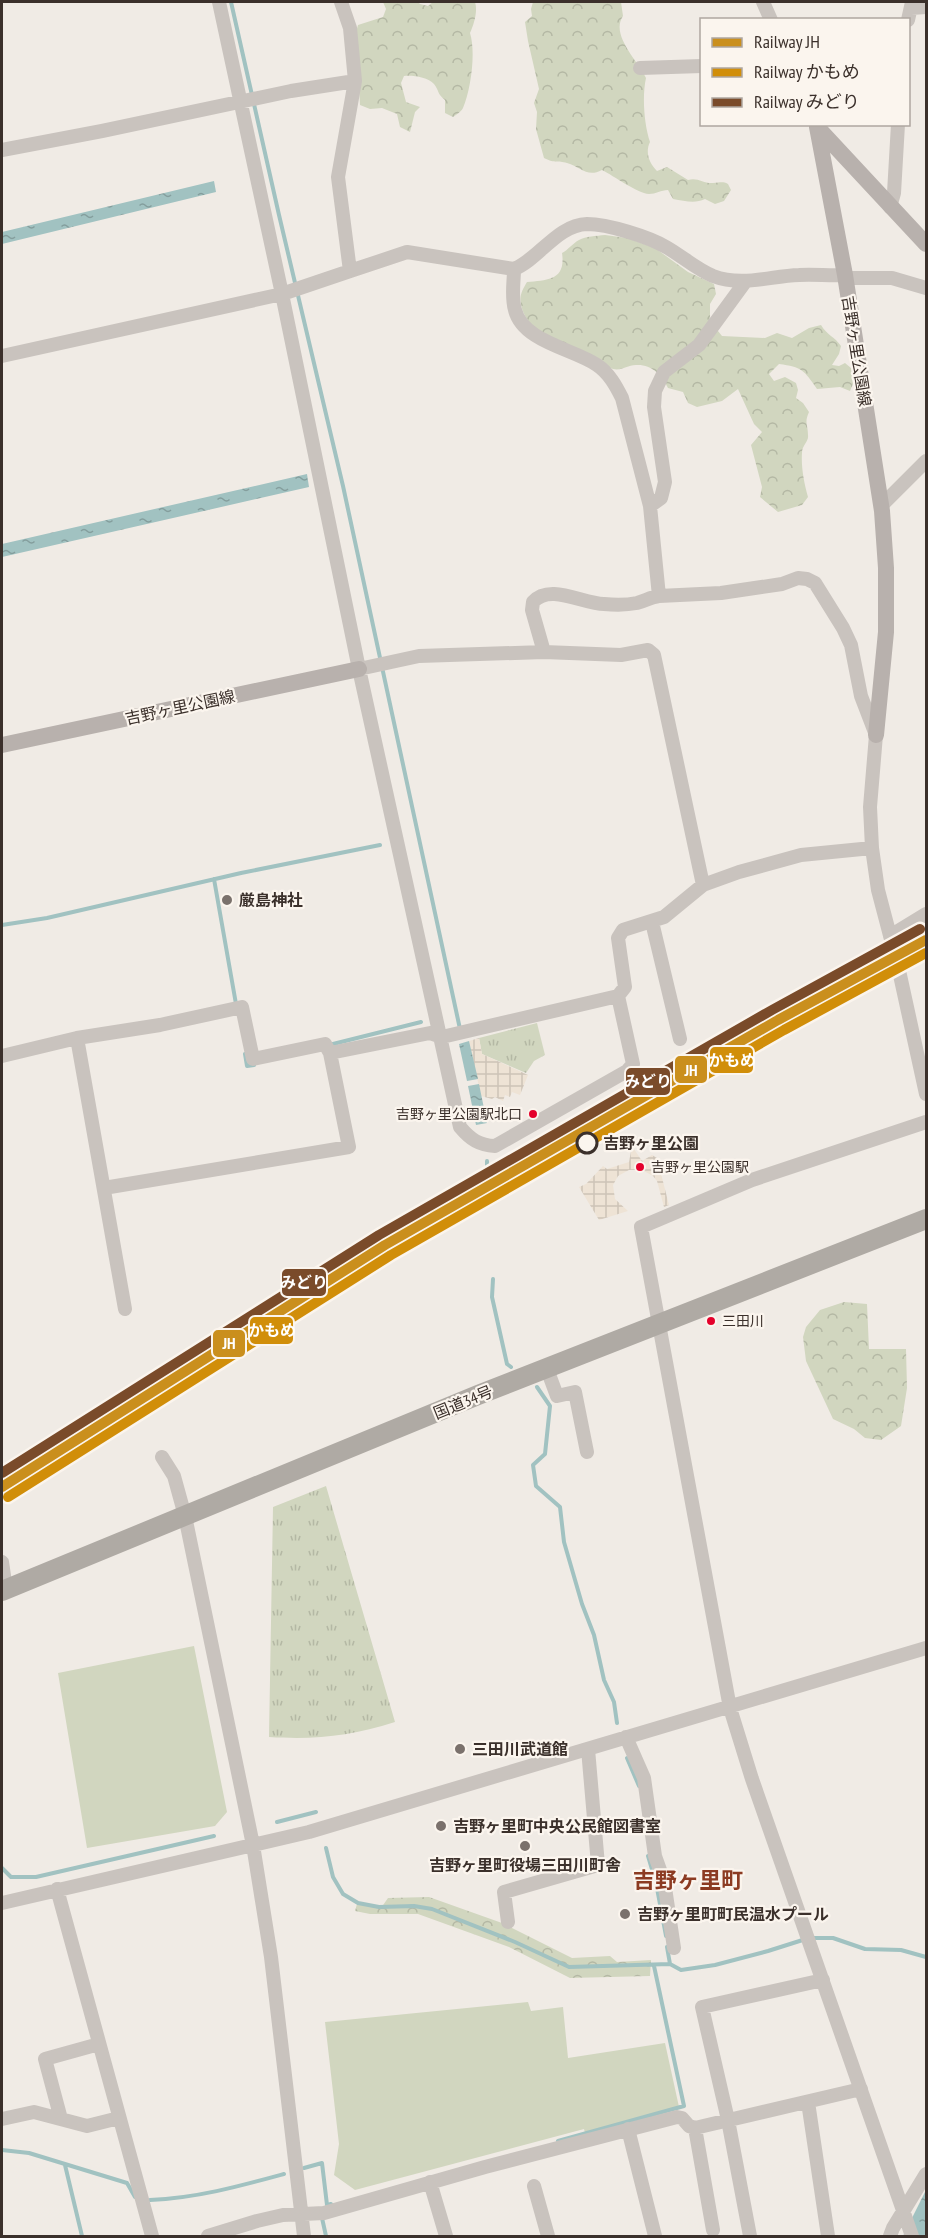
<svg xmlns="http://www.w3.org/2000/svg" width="928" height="2238" viewBox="0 0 928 2238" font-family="'PT Sans Narrow','Noto Sans JP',sans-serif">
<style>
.grass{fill:url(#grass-tufts)}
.forest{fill:url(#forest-crowns)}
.pitch{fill:#d1d6bf}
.plaza{fill:url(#plaza-grid)}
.water{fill:url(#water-ripples)}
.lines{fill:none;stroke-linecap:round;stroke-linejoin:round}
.stream{stroke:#a1c2c1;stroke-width:4}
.minor{stroke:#c9c3be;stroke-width:14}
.major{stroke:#b8b1ad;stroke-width:16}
.highway{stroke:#afaaa4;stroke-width:20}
.rail-1-casing{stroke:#fbf5ee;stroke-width:15}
.rail-2-casing{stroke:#fbf5ee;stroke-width:15}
.rail-3-casing{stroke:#fbf5ee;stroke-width:15}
.rail-1{stroke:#ca8f1d;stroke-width:10}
.rail-2{stroke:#d18e09;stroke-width:10}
.rail-3{stroke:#7a4b2a;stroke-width:10}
.poi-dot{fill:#7a716c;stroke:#fbf5ee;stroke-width:2}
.bus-dot{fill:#e4002b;stroke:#fbf5ee;stroke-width:2}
.stop-dot{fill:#fbf5ee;stroke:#3b302b;stroke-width:3}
.labels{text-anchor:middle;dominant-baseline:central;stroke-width:4.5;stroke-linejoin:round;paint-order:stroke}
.bus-label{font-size:14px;fill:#3b302b;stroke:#fbf5ee;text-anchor:start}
.street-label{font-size:16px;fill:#3b302b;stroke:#fbf5ee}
.poi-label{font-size:16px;font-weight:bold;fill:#3b302b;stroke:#fbf5ee;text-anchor:start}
.stop-label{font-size:16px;font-weight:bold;fill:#3b302b;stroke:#fbf5ee;text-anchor:start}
.district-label{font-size:22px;font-weight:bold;fill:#8c3b22;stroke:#fbf5ee}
.line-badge{stroke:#fbf5ee;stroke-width:2}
.badge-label{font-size:16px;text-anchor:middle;font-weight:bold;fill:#fff}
</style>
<defs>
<pattern id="grass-tufts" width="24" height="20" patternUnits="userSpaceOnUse" patternTransform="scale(1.5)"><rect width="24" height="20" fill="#d1d6bf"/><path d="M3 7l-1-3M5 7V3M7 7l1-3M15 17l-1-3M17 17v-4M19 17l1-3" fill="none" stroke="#b4b8a4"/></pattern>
<pattern id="forest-crowns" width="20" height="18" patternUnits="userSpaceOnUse" patternTransform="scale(1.5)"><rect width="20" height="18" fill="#d1d6bf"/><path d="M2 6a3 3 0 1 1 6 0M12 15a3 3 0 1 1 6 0" fill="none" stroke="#b4b8a4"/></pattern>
<pattern id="plaza-grid" width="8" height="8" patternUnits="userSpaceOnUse" patternTransform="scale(1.5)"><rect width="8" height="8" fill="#eee3d5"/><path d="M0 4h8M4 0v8" fill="none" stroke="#cdc3b7"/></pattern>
<pattern id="water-ripples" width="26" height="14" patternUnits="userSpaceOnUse" patternTransform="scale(1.5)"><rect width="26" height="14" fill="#a1c2c1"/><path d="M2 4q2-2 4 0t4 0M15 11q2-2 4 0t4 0" fill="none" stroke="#849e9d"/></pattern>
</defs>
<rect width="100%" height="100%" fill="#f0ebe5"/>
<path class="grass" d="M537,1023L545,1055L534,1061L526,1073L482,1054L479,1038Z
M326,1486L395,1722C350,1736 316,1740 269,1737L273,1507Z"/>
<path class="forest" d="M383,2H418L420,4L428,6L433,2H475C478,11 474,24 470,33C476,52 471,89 463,108C461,112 456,115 453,117L445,113V100C437,94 439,90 434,84C428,77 412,75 404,76L401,83L406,102L420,107L415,112L410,132L400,127L397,114L382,108L370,109L360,105L356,32L358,25L383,17L386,9Z
M533,2H621L623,16C610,35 638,61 646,78C642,96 644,124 650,142C645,152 649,163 657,171L667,167L688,180C698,177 704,184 713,183C720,183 722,181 728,184L731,190L724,201L715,204L705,199C695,204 685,201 673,199L668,190C661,190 656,194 649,194C637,193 614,176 602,170C587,178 581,167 567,163C557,160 556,164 544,158L536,129L537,112L534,103L539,89L528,41L525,22L532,16L531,9Z
M605,235L627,238L655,248L688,272L714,284L716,294L710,304V321L722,336L765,338L777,333L792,338L809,328L821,325C827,335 835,337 841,346L839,354L832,365L839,366L845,363L851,368L853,384L850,391L840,387L817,389C804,370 802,367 779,364L769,374L774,381L785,377L796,383L798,390L796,398L803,403L809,412C804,423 808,424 808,435C809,442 802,445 802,453C801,467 804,483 808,497L802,505L778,512L760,497L762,487L751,445L762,432L754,424L738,389L722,401L697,407L688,403L683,392L668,388C662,375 651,364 636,365C627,365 622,371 613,369C598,364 541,336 531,324C526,319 522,311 521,304C519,295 523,289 527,282C548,280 566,280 562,253C568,250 573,243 579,240C586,236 596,236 605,235Z
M844,1302L867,1304L869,1349H906L907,1388L901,1426L881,1440L865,1438L854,1429L833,1419L806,1361L803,1337L806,1327L820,1310Z
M429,1897L502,1923L572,1958L610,1956L617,1962L651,1960L650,1976L570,1978L509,1947L418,1914H370L355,1911L357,1904L381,1908L388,1898Z"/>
<path class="pitch" d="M194,1646L227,1812L215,1826L87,1848L58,1673Z
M528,2002L531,2011L563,2007L568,2058L665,2043L679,2107L585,2133L584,2129L355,2190L334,2175L339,2144L325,2022Z"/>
<path class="plaza" d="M479,1038L482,1054L528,1075L520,1095L512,1092L510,1097L505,1095L503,1101L495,1097L492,1099L481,1096L469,1041Z
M632,1146L642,1161L652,1155L657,1158L669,1205L664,1207L657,1181L653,1176L642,1170H629L618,1176L613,1185L615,1199L628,1211L599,1220L579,1187L586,1184L603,1166L607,1169L629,1162Z"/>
<path class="water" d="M214,181L216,192L2,244V232Z
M307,474L309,487L2,557V544Z
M469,1041L478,1079L467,1081L459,1044Z
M479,1084L487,1123L476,1125L468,1086Z
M926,2190V2236H903Z"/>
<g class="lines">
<path class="stream" d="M231,2L279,215L343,486L460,1029
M214,879L236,1004
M2,925L47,918L241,873L380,845
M333,1044L421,1022
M245,1054L247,1066L254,1065
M487,1161V1168
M493,1279L492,1297L507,1364L511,1367
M537,1387L550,1406L545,1454L533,1465L536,1486L560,1507L564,1542L582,1604L594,1635L604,1680L614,1702L617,1723
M627,1758L639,1786
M277,1822L316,1812
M326,1848L333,1877L343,1894L358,1903L379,1907L414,1906L432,1909L515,1942L569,1967L670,1964L681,1970L715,1965L768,1951L809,1938H833L865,1949L901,1950L926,1957
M648,1856L656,1883L666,1936
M2,1868L11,1877H36L214,1836
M667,1947L670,1964
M558,2141L684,2106L654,1966
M2,2150L29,2153L127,2183L135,2197
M65,2165L82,2236
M304,2168L322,2163L327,2205L331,2204
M150,2200C197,2198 240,2186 284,2174
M322,2218L326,2236"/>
<path class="minor" d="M219,2L282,294L359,669L460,1127C471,1140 479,1145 495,1146L627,1071L633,1064L618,996
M341,2L350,28L355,81L338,177L350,271L407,252L514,269C539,259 557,225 587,224C608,224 649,237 666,247C682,256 696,269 713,276C742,287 770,276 799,275C815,274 830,276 845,275
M763,2L771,20
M911,8L926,7
M908,20L912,2
M640,68L702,66
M2,150L102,131L291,91L355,81
M890,207L894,193L898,124
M514,269C514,282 511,297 515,310C523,342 574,349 597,365C609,373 616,386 622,398L650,506L659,596L721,593L782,584L798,578L807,579L815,583L843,628L851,645L861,696L876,735L870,807L872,848L878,890L898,966L926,1094
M846,278H892L926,288
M2,356L282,294L350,271
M650,506L661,498L665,482L654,407L655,391L664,372L699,345L745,282
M881,506L926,461
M544,652L532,610L533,602C550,583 583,604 604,604C615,605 627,605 637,603C645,601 651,597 659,596
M359,669L419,656L544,652L621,655L648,650L654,655L703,885
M652,922L680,1039
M890,936L926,914
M77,1038L125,1309
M330,1053L430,1033L442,1037L618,996L625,987L618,938L623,930L664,917L703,885L739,872L801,855L872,848
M2,1056L77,1038L160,1025L242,1007L253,1059L325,1044L330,1053L349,1147L104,1188
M547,1369L557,1396L575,1392L587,1452
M162,1457L174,1476L185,1516L253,1845L271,1957L304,2236
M2,1562L6,1589
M626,1737L644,1778L655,1856L664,1881L674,1948
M57,1889L152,2236
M2,1903L309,1832L926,1648
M508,1922L504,1892L598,1865L588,1749
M808,2102L828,2236
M2,2119L34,2112L87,2126L119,2118
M61,2119L45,2059L99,2044
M695,2128L713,2230
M628,2129L655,2236
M430,2182L446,2236
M534,2186L548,2236
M208,2236L257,2221L283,2215L324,2213L485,2167L677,2117L682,2118L689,2126L695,2128L861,2089
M750,2236L728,2120L702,2007L823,1980
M890,2236L893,2228L926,2174
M912,2236L752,1779L730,1708L641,1227L752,1180L926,1122"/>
<path class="major" d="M817,127L845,275L882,511L886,568V632L876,735
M818,128L926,244
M2,745L359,669"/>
<path class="highway" d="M2,1591L478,1395L926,1219"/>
<defs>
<path id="rail-1" d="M2,1487L385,1245L778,1020L926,940"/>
<path id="rail-2" d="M8,1497L391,1255L784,1030L926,953"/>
<path id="rail-3" d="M2,1473L379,1235L772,1010L920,929"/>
</defs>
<use href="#rail-1" class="rail-1-casing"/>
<use href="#rail-2" class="rail-2-casing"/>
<use href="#rail-3" class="rail-3-casing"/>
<use href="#rail-1" class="rail-1"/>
<use href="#rail-2" class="rail-2"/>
<use href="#rail-3" class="rail-3"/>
</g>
<g class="poi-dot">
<circle cx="227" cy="900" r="6"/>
<circle cx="460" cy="1749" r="6"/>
<circle cx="441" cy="1826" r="6"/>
<circle cx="525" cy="1846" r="6"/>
<circle cx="625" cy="1914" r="6"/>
</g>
<g class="bus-dot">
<circle cx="533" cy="1114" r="5"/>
<circle cx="640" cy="1167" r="5"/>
<circle cx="711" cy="1321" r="5"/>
</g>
<circle class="stop-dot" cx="587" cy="1143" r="10"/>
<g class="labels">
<g class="bus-label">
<text x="522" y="1114" text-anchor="end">吉野ヶ里公園駅北口</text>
<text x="651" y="1167">吉野ヶ里公園駅</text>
<text x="722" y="1321">三田川</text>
</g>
<g class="street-label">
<text transform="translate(857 351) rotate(81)">吉野ヶ里公園線</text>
<text transform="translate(180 707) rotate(-12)">吉野ヶ里公園線</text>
<text transform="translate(463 1402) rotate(-22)">国道34号</text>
</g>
<g class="poi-label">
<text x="239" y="900">厳島神社</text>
<text x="472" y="1749">三田川武道館</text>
<text x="453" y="1826">吉野ヶ里町中央公民館図書室</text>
<text x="525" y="1865" text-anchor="middle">吉野ヶ里町役場三田川町舎</text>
<text x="637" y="1914">吉野ヶ里町町民温水プール</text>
</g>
<g class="stop-label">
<text x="603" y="1143">吉野ヶ里公園</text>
</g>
<g class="district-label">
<text x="688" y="1880">吉野ヶ里町</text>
</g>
</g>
<g class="line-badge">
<rect x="709" y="1046" width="45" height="28" rx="6" fill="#d18e09"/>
<rect x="674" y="1055" width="34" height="29" rx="6" fill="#ca8f1d"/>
<rect x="625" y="1067" width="46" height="29" rx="6" fill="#7a4b2a"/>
<rect x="281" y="1268" width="46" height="29" rx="6" fill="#7a4b2a"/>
<rect x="249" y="1316" width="45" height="29" rx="6" fill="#d18e09"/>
<rect x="212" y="1329" width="34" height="29" rx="6" fill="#ca8f1d"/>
</g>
<g class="badge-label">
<text x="732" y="1066">かもめ</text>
<text x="691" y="1076">JH</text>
<text x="648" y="1087">みどり</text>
<text x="304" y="1288">みどり</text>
<text x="272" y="1336">かもめ</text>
<text x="229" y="1349">JH</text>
</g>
<rect width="928" height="2238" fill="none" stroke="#3b302b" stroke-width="6"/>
<rect x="700" y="18" width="210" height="108" fill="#fbf5ee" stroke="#aea6a0" stroke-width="1.5"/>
<rect x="712" y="38" width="30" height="9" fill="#ca8f1d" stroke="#aea6a0" stroke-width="1.5"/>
<text x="754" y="48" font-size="18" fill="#3b302b">Railway JH</text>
<rect x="712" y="68" width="30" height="9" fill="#d18e09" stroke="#aea6a0" stroke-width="1.5"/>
<text x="754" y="78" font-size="18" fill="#3b302b">Railway かもめ</text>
<rect x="712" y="98" width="30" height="9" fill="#7a4b2a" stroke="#aea6a0" stroke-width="1.5"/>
<text x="754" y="108" font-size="18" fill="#3b302b">Railway みどり</text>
</svg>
